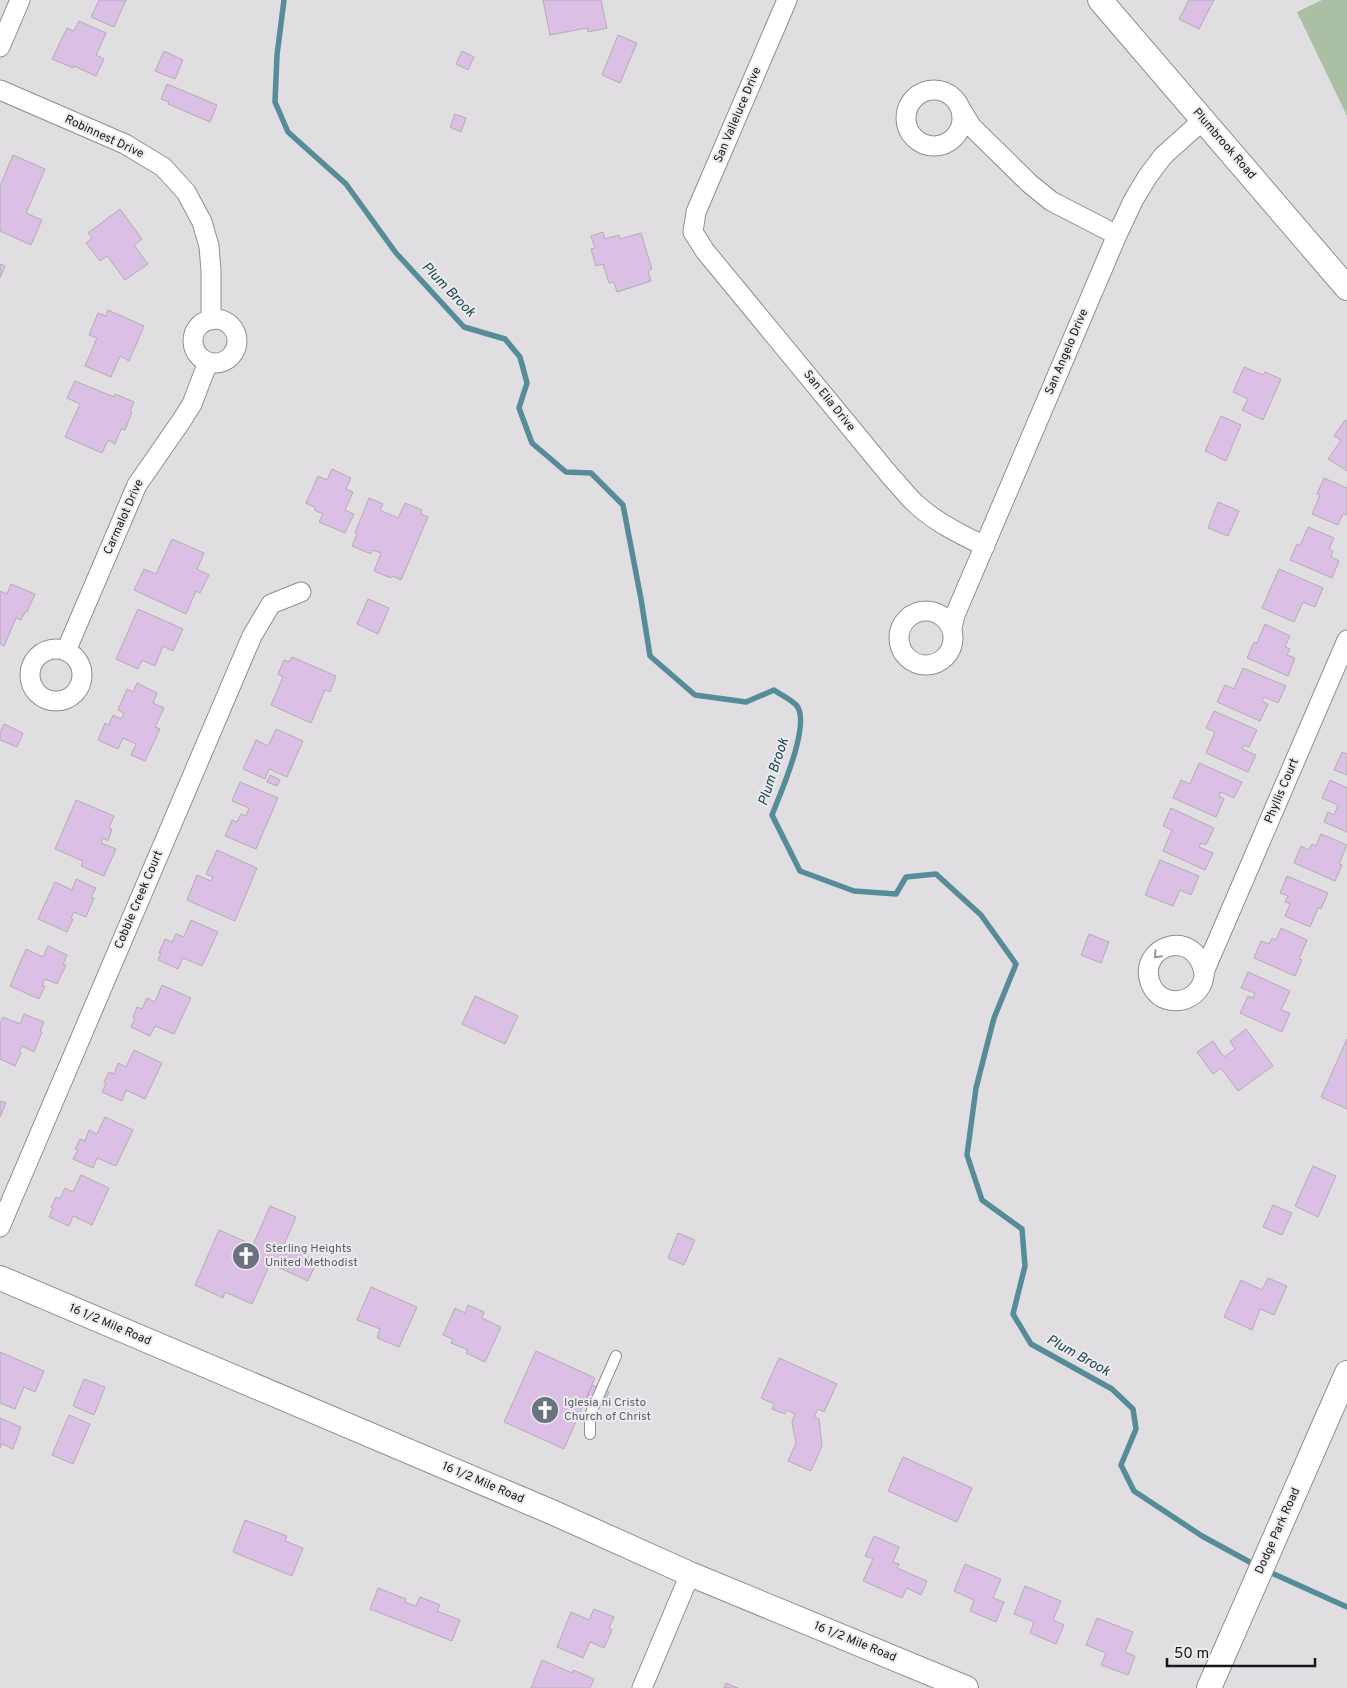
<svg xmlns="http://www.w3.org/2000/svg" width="1347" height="1688" viewBox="0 0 1347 1688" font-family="Overpass,sans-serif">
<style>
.green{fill:#abbfa5}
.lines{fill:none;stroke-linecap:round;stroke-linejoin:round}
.stream{stroke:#568c97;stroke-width:5.5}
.building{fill:#dcbfe4;stroke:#b2aeb2}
.service-casing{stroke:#908d91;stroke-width:12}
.minor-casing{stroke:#908d91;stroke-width:21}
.tertiary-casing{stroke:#908d91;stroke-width:26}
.service{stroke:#fff;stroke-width:10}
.minor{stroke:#fff;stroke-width:19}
.tertiary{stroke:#fff;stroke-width:24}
.oneway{stroke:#979697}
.labels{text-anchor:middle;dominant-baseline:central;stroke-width:4;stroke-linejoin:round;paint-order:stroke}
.street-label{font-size:12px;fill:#171618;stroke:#eeebef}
.worship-label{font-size:12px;fill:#5b616d;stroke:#eeebef;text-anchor:start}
.water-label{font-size:14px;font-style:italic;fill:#15474f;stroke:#eeebef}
</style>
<rect width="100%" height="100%" fill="#e1dee2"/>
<path class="green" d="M1322,0H1347V116L1297,12Z"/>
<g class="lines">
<path class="stream" d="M284,0L277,55L275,102L288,132L346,184L396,253L464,327L505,339L520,357L527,383L519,408L532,443L566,472L591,473L623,505L641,599L650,656L695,695L746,702L774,690C781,695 792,700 797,706C811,725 780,794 772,815L800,871L854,891L896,894L906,877L936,874L981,915L1016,964L994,1018L976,1088L967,1155L982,1200L1022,1229L1025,1266L1013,1314L1031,1344L1112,1389L1133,1409L1136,1429L1121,1465L1134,1491L1202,1536L1257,1566
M1265,1570L1347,1607"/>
</g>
<path class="building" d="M99,0H126L114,27L91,17Z
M543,0H601L607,28L588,32L587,28L550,35Z
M1189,0H1214L1199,29L1179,19Z
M79,21L106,33L96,55L104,59L96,76L74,66L73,68L52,59L67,28L74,31Z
M618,35L637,43L620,83L602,75Z
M164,51L183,60L175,79L155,71Z
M462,51L474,57L468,70L456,64Z
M167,84L217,105L210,122L168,104L169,102L161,99Z
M455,114L466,118L461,132L450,127Z
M13,155L45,169L26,213L42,220L31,245L0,231V186Z
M120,209L142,239L134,245L148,264L125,280L107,256L100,261L86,243L92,238L88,233Z
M603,232L605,239L619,235L620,239L641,233L652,269L648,271L651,281L617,292L614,282L609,283L603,264L596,266L591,249L595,248L591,236Z
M0,264L5,266L0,278Z
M108,310L144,326L129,361L120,356L111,377L85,366L97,338L89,335L98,313L106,316Z
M1244,367L1263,375L1265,372L1281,379L1263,420L1242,410L1248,399L1233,392Z
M75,381L114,397L115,394L134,402L130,411L132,412L125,430L121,429L115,444L108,440L102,453L65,437L80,404L67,398Z
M1221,416L1241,425L1226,461L1205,451Z
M1345,420L1347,421V471L1328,459L1341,440L1334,436Z
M332,469L351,478L346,489L353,492L345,510L354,514L345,533L319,522L323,514L314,510L316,508L306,503L318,476L327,480Z
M1324,478L1347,488V515L1343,514L1338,525L1312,514L1320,495L1317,494Z
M369,498L383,504L380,510L398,518L405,503L422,510L421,514L428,517L401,580L392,576L391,578L374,571L381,553L372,550L371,554L352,546L357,534L355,533Z
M1218,502L1239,511L1228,536L1208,528Z
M1308,527L1334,538L1329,549L1333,551L1331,557L1339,561L1332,578L1290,560L1297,544L1300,546Z
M172,539L204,553L197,569L209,575L200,593L196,591L186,614L134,590L144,569L156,574Z
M1279,569L1323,588L1315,607L1303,602L1294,622L1262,608Z
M11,584L35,594L27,612H25L21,620L16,618L4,646L0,644V591L7,594Z
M368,599L389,608L378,634L357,624Z
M138,609L183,629L173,651L163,646L155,666L142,660L138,669L116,659Z
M1265,624L1290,636L1285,647L1290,649L1287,655L1295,658L1288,676L1247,658L1254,642L1257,643Z
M292,657L336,676L330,692L325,690L311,723L271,705L283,677L278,674L284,660L289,662Z
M1243,668L1286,686L1278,703L1264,697L1262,701L1268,704L1260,721L1217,702L1225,685L1234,689Z
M137,683L157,693L153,703L164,708L155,727L160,729L145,761L131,755L136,744L123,738L118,749L98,740L105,723L109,725L113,715L121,719L124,713L118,710L127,689L133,692Z
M1214,711L1257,730L1249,747L1244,745L1242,749L1256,755L1248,772L1206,753L1215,732L1206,728Z
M4,724L23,733L17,747L0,740V732Z
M276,729L303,741L287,777L269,769L265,779L243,769L256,740L268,746Z
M1342,752L1347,754V775L1334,770Z
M1199,763L1242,782L1234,798L1220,792L1219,796L1224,799L1216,817L1173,798L1181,780L1190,784Z
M270,775L280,780L277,786L267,782Z
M1330,780L1347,788V832L1324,822L1328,812L1334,815L1338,805L1322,798Z
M240,782L278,798L256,849L225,836L232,820L237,822L241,814L246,816L249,808L232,801Z
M76,800L114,816L109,828L112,829L108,841L103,838L101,843L116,849L104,876L81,866L83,861L55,849Z
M1171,808L1214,828L1206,845L1201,843L1199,847L1213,853L1205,870L1163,851L1172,830L1163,826Z
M1321,834L1347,845L1339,864L1342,865L1335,881L1294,863L1301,846L1309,850L1312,844L1316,846Z
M217,850L257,868L235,921L187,900L197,875L211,881L213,877L206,874Z
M1160,860L1199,876L1191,895L1180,890L1173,906L1145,895Z
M1287,876L1328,893L1321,909L1318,908L1310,927L1285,916L1290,904L1285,902L1288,896L1280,893Z
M76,879L96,888L91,897L94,898L86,917L74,912L71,918L73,919L67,932L38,919L55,882L72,890Z
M191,920L218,932L202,966L183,958L178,969L158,960L161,953H159L165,939L172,942L176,934L184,937Z
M1281,928L1307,940L1299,959L1302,960L1295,976L1254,958L1261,941L1269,944L1272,938L1276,940Z
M1089,934L1109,942L1101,963L1081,955Z
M48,946L67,955L63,964L66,965L57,984L45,979L42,985L45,986L39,999L10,986L26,949L43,957Z
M1248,972L1290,991L1281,1010L1290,1013L1282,1032L1240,1013L1248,996L1253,998L1255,993L1241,988Z
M162,985L191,998L174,1034L155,1026L150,1036L131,1027L135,1018L133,1017L137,1007L142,1009L147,998L155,1002Z
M475,996L518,1016L505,1044L462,1024Z
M24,1014L44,1022L40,1031L42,1032L34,1052L22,1046L19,1052L21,1053L15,1066L0,1059V1023L3,1017L20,1024Z
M1246,1029L1273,1066L1238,1091L1221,1068L1213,1074L1197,1052L1213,1041L1224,1057L1235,1049L1230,1041Z
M1347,1039V1109L1321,1097Z
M134,1050L162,1063L145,1099L126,1090L122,1101L102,1092L106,1083L104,1082L109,1072L114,1074L118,1063L126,1067Z
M0,1101L6,1103L0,1117Z
M105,1117L133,1130L116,1166L97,1158L93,1168L73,1159L78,1150L75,1149L80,1139L85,1141L89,1130L97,1134Z
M1313,1166L1336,1176L1318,1217L1295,1206Z
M81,1175L109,1188L92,1225L73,1216L69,1226L49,1217L53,1208L51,1207L56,1197L60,1199L65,1188L73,1192Z
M1273,1205L1292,1213L1282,1235L1263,1227Z
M270,1206L296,1217L283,1247L288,1249L280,1268L270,1264L252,1304L225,1292L223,1298L195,1285L219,1230L253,1245Z
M678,1233L695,1240L684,1265L668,1258Z
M288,1249L317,1261L308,1281L280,1268Z
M1268,1278L1287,1286L1274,1315L1260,1309L1252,1330L1224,1317L1241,1280L1262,1290Z
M371,1287L417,1307L399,1347L377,1338L380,1329L357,1320Z
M468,1305L484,1312L482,1318L501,1327L485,1362L466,1353L468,1350L451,1343L453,1339L443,1335L455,1308L465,1313Z
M536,1351L595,1378L564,1449L504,1422Z
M0,1352L44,1371L35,1392L24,1387L15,1409L0,1403Z
M779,1358L837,1384L824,1412L818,1409L814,1417L819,1419L822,1446L811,1471L788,1461L796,1443L792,1422L795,1414L787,1410L785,1414L772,1409L774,1404L761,1398Z
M84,1379L105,1387L94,1415L73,1406Z
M592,1385L609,1392L604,1405L587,1398Z
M69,1415L90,1424L73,1464L52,1455Z
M0,1418L21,1427L13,1449L2,1444L0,1448Z
M903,1457L972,1488L957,1522L888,1491Z
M245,1520L287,1536L285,1541L303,1548L292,1576L233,1552Z
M874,1536L899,1547L893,1562L899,1564L897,1568L927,1581L921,1595L907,1588L902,1598L863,1581L873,1559L865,1556Z
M965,1564L1001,1579L993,1598L1004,1602L996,1622L970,1611L974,1600L954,1591Z
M1025,1586L1061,1601L1053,1620L1064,1625L1056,1644L1030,1633L1034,1622L1014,1614Z
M378,1588L406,1599L405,1602L416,1606L420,1597L440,1605L437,1611L460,1620L452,1641L370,1609Z
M594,1609L614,1617L609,1628L612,1630L604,1648L590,1642L583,1658L557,1647L571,1612L589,1620Z
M1097,1618L1133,1632L1125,1652L1135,1656L1128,1675L1101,1665L1106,1653L1086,1645Z
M542,1660L572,1673L573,1670L594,1679L590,1688H531Z
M726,1683L738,1688H724Z"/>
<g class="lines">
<defs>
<path id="service" d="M590,1434V1415L616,1356"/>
<path id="minor" d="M787,0L696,212L693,232L705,251L892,478C900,486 907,496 916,504C935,522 961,535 985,546
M0,47L20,0
M0,90L125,144L163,167L186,192L202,222L209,246L211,271V320
M906 118a28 28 0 1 1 56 0a28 28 0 1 1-56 0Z
M962,111L971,126L1029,183L1051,201L1117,235
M193 341a22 22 0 1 1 44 0a22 22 0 1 1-44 0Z
M899 638a27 27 0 1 1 54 0a27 27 0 1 1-54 0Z
M952,628L955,615L1117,235L1134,199L1148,176L1163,156L1203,120
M30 675a26 26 0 1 1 52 0a26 26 0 1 1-52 0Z
M66,651L137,485L182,420L192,404L208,362
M1204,973C1195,926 1138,946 1150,982C1153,991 1160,998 1169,1000C1183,1003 1198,996 1203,981C1204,977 1204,974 1205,970C1209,960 1213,951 1217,942L1347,640
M0,1227L252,636L271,604L301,592
M642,1688L690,1574"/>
<path id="tertiary" d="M1100,0L1347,288
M0,1278L554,1513L690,1574L966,1688
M1209,1688L1347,1373"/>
</defs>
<use href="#service" class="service-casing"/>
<use href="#minor" class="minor-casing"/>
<use href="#tertiary" class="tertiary-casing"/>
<use href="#service" class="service"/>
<use href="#minor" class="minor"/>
<use href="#tertiary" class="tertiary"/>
</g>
<defs><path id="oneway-chevron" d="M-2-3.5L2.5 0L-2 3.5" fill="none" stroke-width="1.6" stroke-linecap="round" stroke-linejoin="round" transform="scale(1.25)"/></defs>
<use class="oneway" href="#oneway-chevron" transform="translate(1157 955) rotate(133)"/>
<defs>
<symbol id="church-disc" viewBox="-11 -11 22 22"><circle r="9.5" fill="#6b7280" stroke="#eeebef"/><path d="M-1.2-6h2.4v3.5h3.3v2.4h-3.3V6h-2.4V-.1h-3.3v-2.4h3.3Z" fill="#fff"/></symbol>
</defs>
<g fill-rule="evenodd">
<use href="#church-disc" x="230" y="1240" width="32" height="32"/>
<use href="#church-disc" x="529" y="1394" width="32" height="32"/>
</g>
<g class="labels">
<g class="street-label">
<text transform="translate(738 115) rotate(-67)">San Valleluce Drive</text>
<text transform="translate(104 137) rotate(25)">Robinnest Drive</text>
<text transform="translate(1224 144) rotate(49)">Plumbrook Road</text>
<text transform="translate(1067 352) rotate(-67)">San Angelo Drive</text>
<text transform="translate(829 401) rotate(51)">San Elia Drive</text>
<text transform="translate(124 517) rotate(-66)">Carmalot Drive</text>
<text transform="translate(1282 791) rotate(-67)">Phyllis Court</text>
<text transform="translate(139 900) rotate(-67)">Cobble Creek Court</text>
<text transform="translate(110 1325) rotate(23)">16 1/2 Mile Road</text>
<text transform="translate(483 1483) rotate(23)">16 1/2 Mile Road</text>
<text transform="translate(1278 1531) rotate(-66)">Dodge Park Road</text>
<text transform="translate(855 1642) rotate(22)">16 1/2 Mile Road</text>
</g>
<g class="worship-label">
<text x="265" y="1249">Sterling Heights<tspan x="265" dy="14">United Methodist</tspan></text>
<text x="564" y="1403">Iglesia ni Cristo<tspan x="564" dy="14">Church of Christ</tspan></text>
</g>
<g class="water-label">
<text transform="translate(448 290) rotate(46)">Plum Brook</text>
<text transform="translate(774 772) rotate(-72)">Plum Brook</text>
<text transform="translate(1078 1356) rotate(29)">Plum Brook</text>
</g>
</g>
<path d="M1167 1658v8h148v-8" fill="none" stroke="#171618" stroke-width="2.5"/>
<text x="1174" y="1658" font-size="15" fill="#171618" stroke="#eeebef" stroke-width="4" paint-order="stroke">50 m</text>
</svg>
